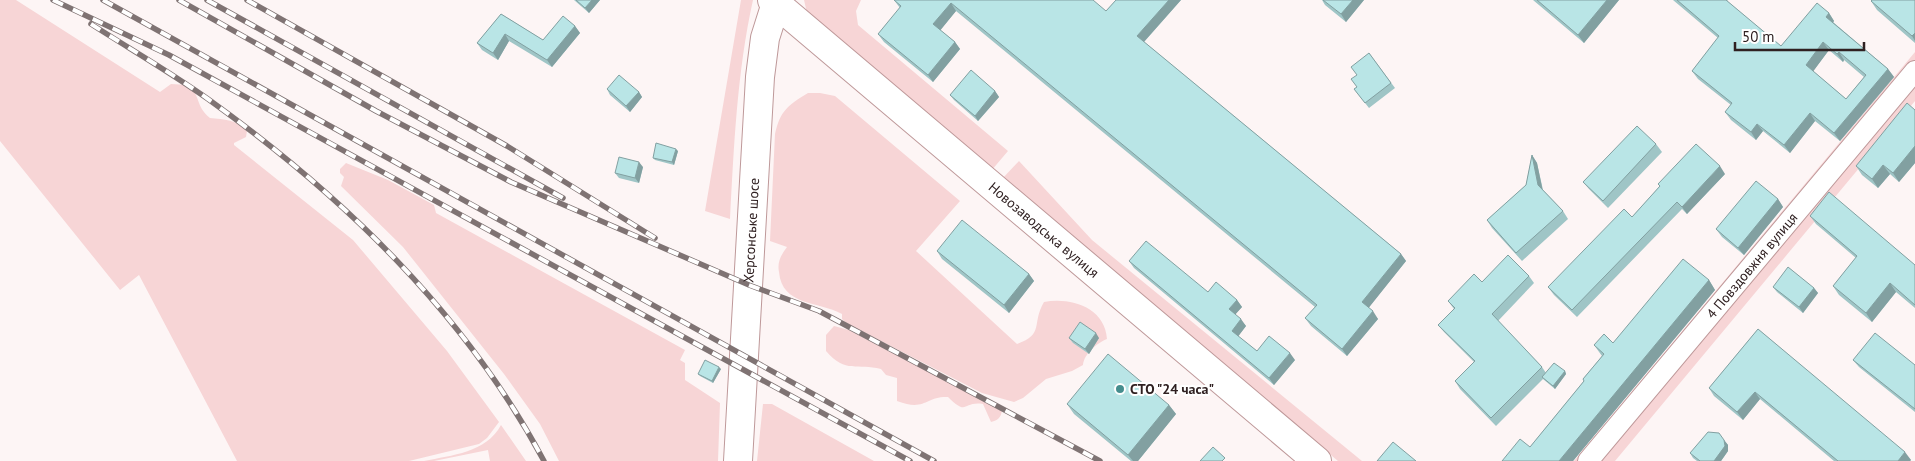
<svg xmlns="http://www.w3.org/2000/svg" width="1915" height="461" viewBox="0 0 1915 461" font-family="'PT Sans',sans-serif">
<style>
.green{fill:#f7d5d6}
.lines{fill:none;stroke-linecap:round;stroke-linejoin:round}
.street-casing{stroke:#be9899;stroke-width:22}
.secondary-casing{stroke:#be9899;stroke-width:30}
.street{stroke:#fff;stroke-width:20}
.secondary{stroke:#fff;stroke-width:28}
.rail-casing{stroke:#7f7373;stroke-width:5.5}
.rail{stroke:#fff;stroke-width:4;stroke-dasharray:11;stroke-linecap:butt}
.wall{fill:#9fc5c6;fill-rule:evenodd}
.shaded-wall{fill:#82a0a1}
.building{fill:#b9e5e6;stroke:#82a0a1;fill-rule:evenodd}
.poi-dot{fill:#458d8e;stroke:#fff;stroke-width:2}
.labels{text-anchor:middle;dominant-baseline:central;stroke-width:4;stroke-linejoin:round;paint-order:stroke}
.street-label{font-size:14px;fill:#2f2021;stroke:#fff}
.poi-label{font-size:14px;font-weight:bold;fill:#2f2021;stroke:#fff;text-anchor:start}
</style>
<rect width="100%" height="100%" fill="#fdf5f5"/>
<path class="green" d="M0,0H16L160,92L171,84L188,85C201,95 195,106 210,118C224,119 237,120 247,131L246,137L234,143V145L353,240L447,351L499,422L487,438L479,444L409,461H237L139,275L120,290L0,141Z
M741,0H753C737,72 734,146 730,219L705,211Z
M804,0H861L856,11L858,25L1008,151L991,171L808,17Z
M1915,52V62L1579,461H1574Z
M1915,79V101L1615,461H1594Z
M808,93H820L835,96L960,201L916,251L1017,344C1045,334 1031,324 1044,302C1070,297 1105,307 1107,339C1097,343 1084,354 1083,365L1072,371L1046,379L1023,398L1014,402L982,393L846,323L842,319V314C818,301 782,306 779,272C777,262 781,255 787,247L770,241L775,134C780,111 788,105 808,93Z
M1019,161L1092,240L1362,461H1338L1001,180Z
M346,163L388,180L434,205L436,213L685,350L680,360L685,363V380L720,403L718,461H559L540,424L504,374L403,247L341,186L344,177L340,173V169Z
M834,326L849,330L1002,410C1001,418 998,420 991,422L983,404C962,401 968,417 948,397C925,396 926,412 897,401V378L886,375L881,369C857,363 846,374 826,351V335Z
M763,404H772L874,461H757Z
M501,425L526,461H490L488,450L434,461H424C452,455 486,453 501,425Z"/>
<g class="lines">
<defs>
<g id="street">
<path id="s1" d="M1588,461L1915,71"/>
</g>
<g id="secondary">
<path id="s2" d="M772,0L1317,461"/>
<path id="s3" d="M738,461L760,77L765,38L777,0"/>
</g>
</defs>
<use href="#street" class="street-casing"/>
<use href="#secondary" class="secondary-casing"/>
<use href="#street" class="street"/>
<use href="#secondary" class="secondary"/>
<defs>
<path id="rail" d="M53,0L169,55L910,461
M103,0L934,461
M179,0L376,111L511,182L749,285L819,311L1100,461
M207,0L563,198
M247,0L507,146L655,238
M91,24C130,49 170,72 208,99C343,196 465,313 544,461"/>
</defs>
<use href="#rail" class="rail-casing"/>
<use href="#rail" class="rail"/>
</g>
<path class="wall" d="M574,0H600L589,13Z
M894,0L1106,11L1116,0H1181L1144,42L1401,254L1406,261L1368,308L1378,319L1347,356L1311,326L1305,318L1315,307L956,11L940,30L955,42L960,49L933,82L884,42L878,34L900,8Z
M1322,0H1364L1346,22L1325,5Z
M1533,0H1619L1584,43Z
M1673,0H1728L1727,1L1781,46L1829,13L1834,21L1833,22L1888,69L1894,77L1840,141L1815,121L1790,153L1763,131L1756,140L1731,120L1725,112L1731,105L1698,79L1692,71L1718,38ZM1829,50L1843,62L1844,60L1864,77L1846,99L1813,71Z
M1915,0V43L1877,10L1871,1Z
M501,14L543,40L575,26L580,33L552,67L509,41L498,60L482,50L477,43Z
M1369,53L1395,88L1369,108L1354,89L1357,87V75Z
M607,89L639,92L642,97L630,112L610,95Z
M995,91L999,97L978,121L954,100L950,95Z
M1915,110V163L1899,182L1890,174L1878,188L1862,175L1856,166Z
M1656,144L1662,152L1608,208L1589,189L1583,182Z
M678,151L674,165L655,160L653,158Z
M1532,155L1537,163L1543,190L1563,211L1568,219L1522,261L1492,228L1487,220L1526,185Z
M643,167L639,183L619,178L615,173Z
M1725,174L1687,214L1682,209L1577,317L1554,295L1548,287L1632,217L1660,186L1658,184Z
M1778,199L1783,207L1744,255L1722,237L1716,229Z
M1810,216L1915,265V308L1896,292L1872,322L1839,295L1833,286L1856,258L1816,224Z
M937,251L1029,274L1034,281L1009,313L942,259Z
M1129,261L1208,292L1237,300L1242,307L1235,314L1246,326L1238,336L1257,351L1295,360L1274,385L1134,268Z
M1529,276L1534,283L1498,321L1542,367L1546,373L1565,371L1566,374L1555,389L1543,379L1496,426L1460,389L1455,381L1474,362L1444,332L1438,325L1454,309L1448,301L1482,282Z
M1709,280L1715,290L1573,461H1502L1530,447L1584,381L1583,379L1602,356L1594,345L1613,343Z
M1773,287L1814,288L1818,293L1803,313L1777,292Z
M1758,329L1911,460L1910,461H1834L1760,399L1743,420L1714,396L1709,388Z
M1069,338H1099L1089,354L1073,343Z
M1853,360L1915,365V412L1859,367Z
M721,369L713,383L700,376L698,374Z
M1067,404L1169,405L1176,414L1138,461H1131L1074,414Z
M1724,440L1728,445V451L1721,461H1697L1693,458L1690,453Z"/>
<path class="shaded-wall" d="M592,0H600L589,13L585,8Z
M1169,0H1181L1142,44L1137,36Z
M1353,0H1364L1346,22L1341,14Z
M1607,0H1619L1584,43L1578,35Z
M951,3L956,11L939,32L933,24Z
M1829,13L1834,21L1832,24L1826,17Z
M575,26L580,33L552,67L547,60Z
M1915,33V41L1912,36Z
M505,34L509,41L498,60L493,53Z
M955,42L960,49L933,82L928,75Z
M1823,42L1829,50L1812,73L1806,65Z
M1839,52L1844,60L1843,62L1837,54Z
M1888,69L1894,77L1840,141L1834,133Z
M995,91L999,97L978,121L975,116Z
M639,92L642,97L630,112L626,106Z
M1810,113L1815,121L1790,153L1784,145Z
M1757,124L1763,131L1756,140L1751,132Z
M1915,146V163L1899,182L1893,173Z
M676,149L678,151L674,165L672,162Z
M1532,155L1537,163L1543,192L1538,185Z
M639,162L643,167L639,183L635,178Z
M1883,165L1890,174L1878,188L1872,179Z
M1720,166L1725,174L1687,214L1682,207Z
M1778,199L1783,207L1744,255L1738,248Z
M1401,254L1406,261L1367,310L1362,302Z
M1029,274L1034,281L1009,313L1004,305Z
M1709,280L1715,290L1573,461H1559Z
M1890,283L1896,292L1872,322L1866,313Z
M1814,288L1818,293L1803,313L1799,307Z
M1237,300L1242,307L1234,316L1229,309Z
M1373,311L1378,319L1347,356L1342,349Z
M1241,319L1246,326L1237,338L1232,331Z
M1096,333L1099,338L1089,354L1085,349Z
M1290,353L1295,360L1274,385L1269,378Z
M719,367L721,369L713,383L712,381Z
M1565,371L1566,374L1555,389L1553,386Z
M1755,392L1760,399L1743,420L1737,412Z
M1169,405L1176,414L1138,461H1133L1128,455Z
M1724,440L1728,445V451L1721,461H1714Z
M1905,452L1911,460L1910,461H1898Z"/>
<path class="building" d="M576,0H592L585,8Z
M894,0H1093L1106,11L1116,0H1169L1137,36L1401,254L1362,302L1373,311L1342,349L1305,318L1317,305L951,3L933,24L955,42L928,75L878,34L901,6Z
M1323,0H1353L1341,14Z
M1537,0H1607L1578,35Z
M1677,0H1726L1781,46L1817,3L1829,13L1826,17L1888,69L1834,133L1810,113L1784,145L1757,124L1751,132L1725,112L1732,103L1692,71L1719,36ZM1823,42L1837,54L1839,52L1866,75L1846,99L1806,65Z
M1872,0H1915V33L1912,36L1871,1Z
M501,14L543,40L563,16L575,26L547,60L505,34L493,53L477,43Z
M1369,53L1391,83L1365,103L1354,89L1357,87L1351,79L1357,75L1351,67Z
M971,70L995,91L975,116L950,95Z
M619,75L639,92L626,106L607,89Z
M1907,103L1915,110V146L1893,173L1883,165L1872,179L1856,166Z
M1637,126L1656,144L1603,201L1583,182Z
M656,143L676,149L672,162L653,158Z
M1696,144L1720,166L1682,207L1677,202L1572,310L1548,287L1624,209L1632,217L1660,186L1658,184Z
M1532,155L1538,185L1563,211L1516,253L1487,220L1526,185Z
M619,157L639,162L635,178L615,173Z
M1756,181L1778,199L1738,248L1716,229Z
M1829,192L1915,265V305L1890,283L1866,313L1833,286L1857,256L1810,216Z
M962,220L1029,274L1004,305L937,251Z
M1146,241L1208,292L1216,282L1237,300L1229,309L1241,319L1232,331L1257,351L1269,336L1290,353L1269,378L1129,261Z
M1508,255L1529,276L1492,314L1542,367L1491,418L1455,381L1475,361L1438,325L1455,308L1448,301L1474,274L1482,282Z
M1683,259L1709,280L1559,461H1502L1520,439L1530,447L1584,381L1583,379L1604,354L1594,345L1604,334L1613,343Z
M1788,267L1814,288L1799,307L1773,287Z
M1080,322L1096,333L1085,349L1069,338Z
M1758,329L1905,452L1898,461H1838L1755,392L1737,412L1709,388Z
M1875,333L1915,365V409L1853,360Z
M1108,354L1169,405L1128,455L1067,404Z
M705,360L719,367L712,381L698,374Z
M1554,363L1565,371L1553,386L1542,377Z
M1708,432L1719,433L1724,440L1725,446L1714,461H1700L1690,453Z
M1393,442L1416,461H1377Z
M1213,447L1225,458L1222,461H1200Z"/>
<circle class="poi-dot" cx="1120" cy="389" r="5"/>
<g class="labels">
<g class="street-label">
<text stroke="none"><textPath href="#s3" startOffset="231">Херсонське шосе</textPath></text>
<text stroke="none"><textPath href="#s2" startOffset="356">Новозаводська вулиця</textPath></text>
<text stroke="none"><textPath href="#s1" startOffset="255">4 Повздовжня вулиця</textPath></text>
</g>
<g class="poi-label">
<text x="1130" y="389">СТО "24 часа"</text>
</g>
</g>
<path d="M1735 42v8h129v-8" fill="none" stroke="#2f2021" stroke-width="2.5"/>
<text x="1742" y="42" font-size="15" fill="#2f2021" stroke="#ffffff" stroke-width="4" paint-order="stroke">50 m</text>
</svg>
